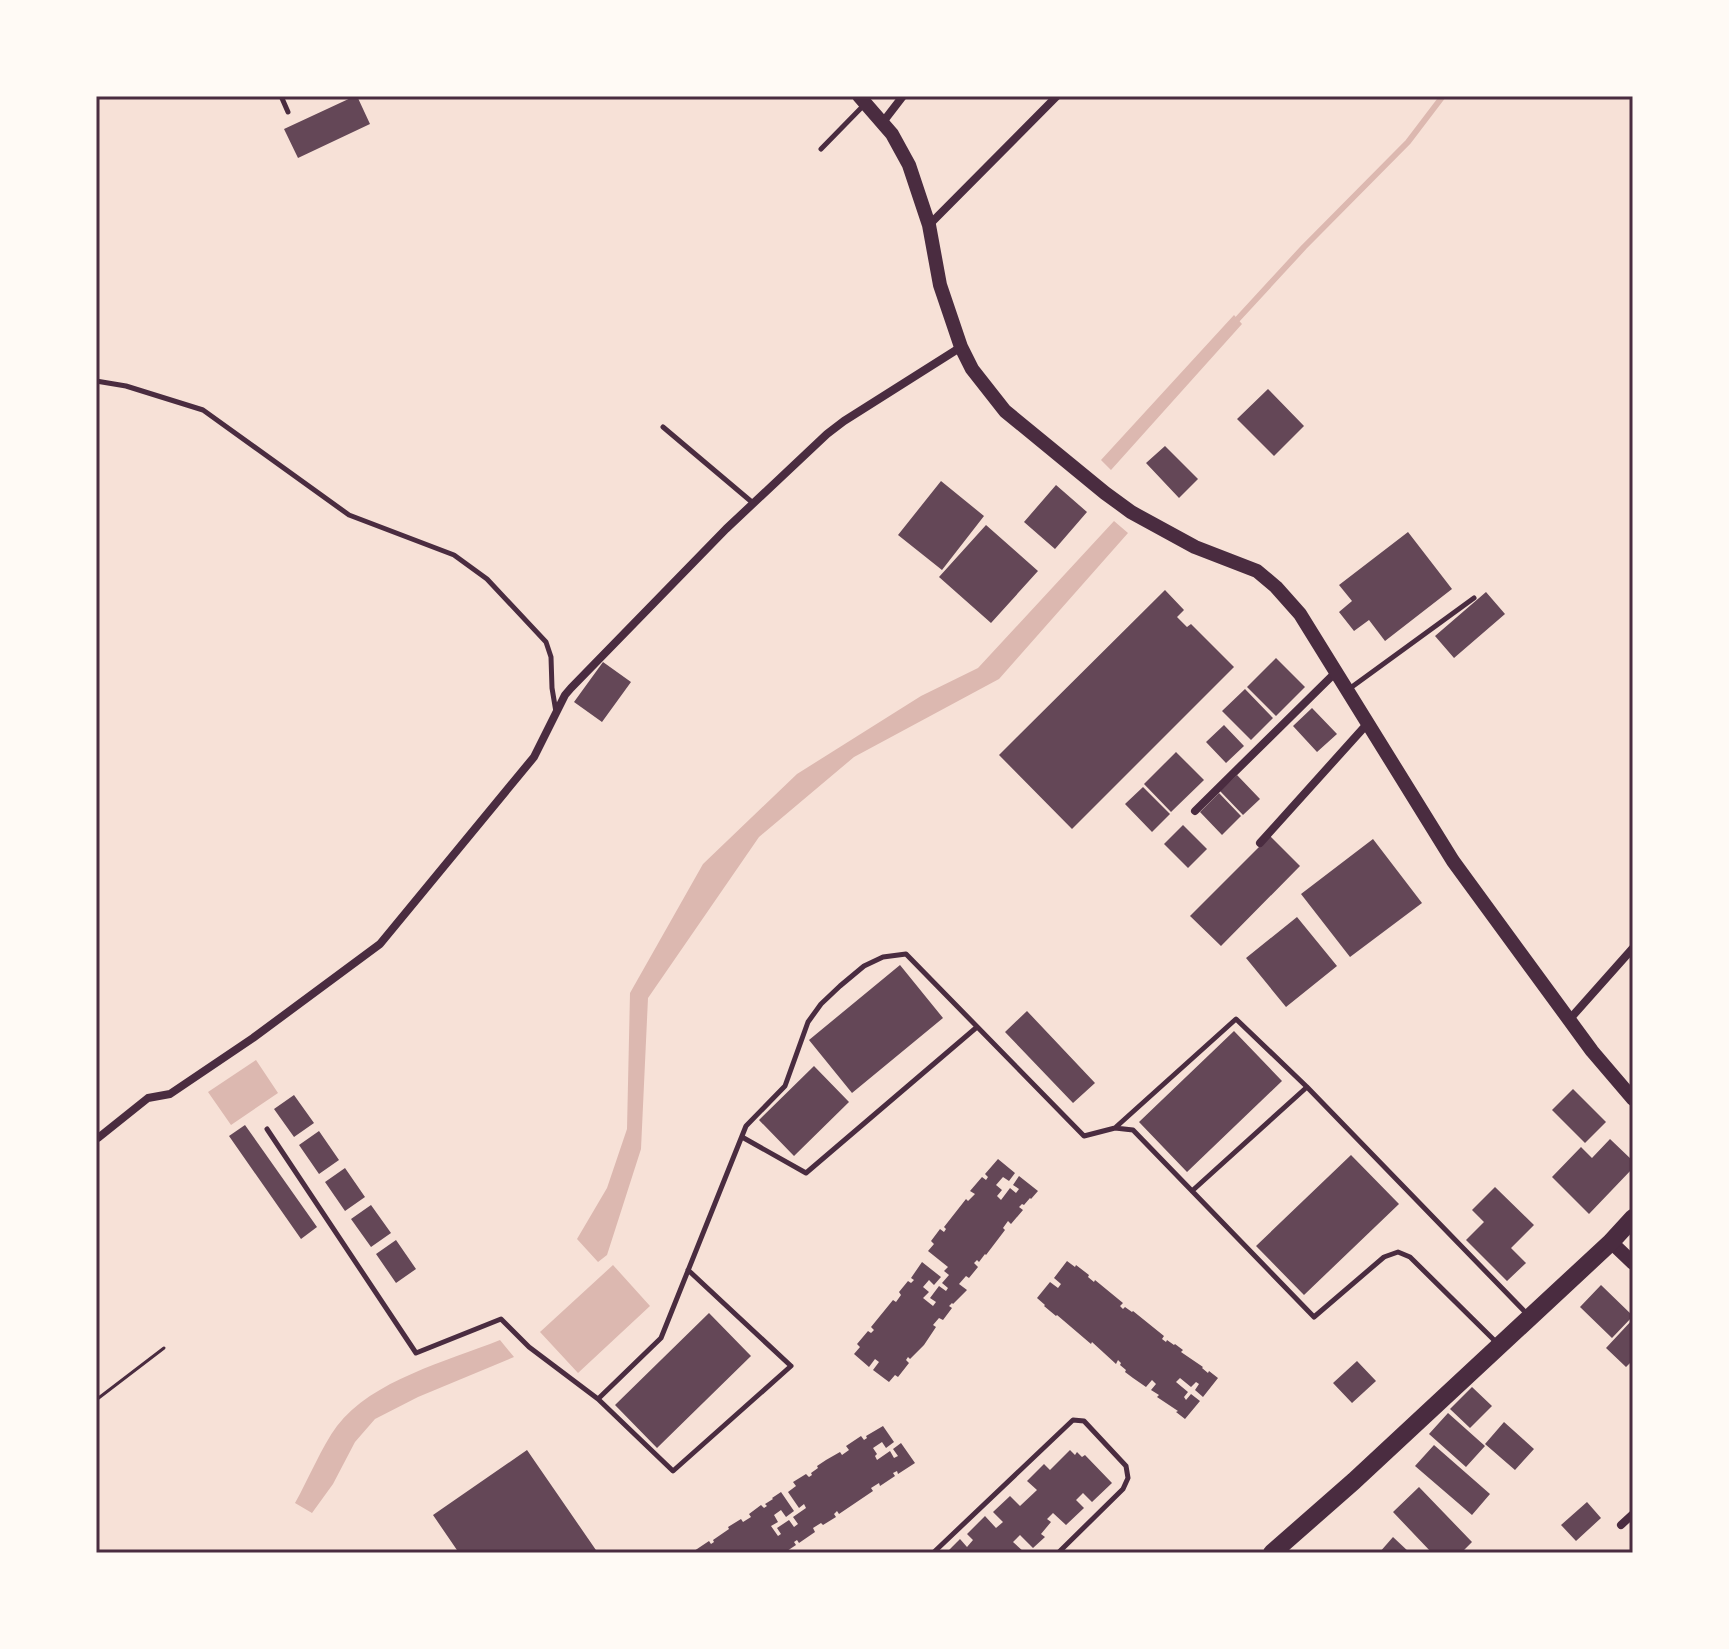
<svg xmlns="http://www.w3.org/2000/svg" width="1729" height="1649" viewBox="0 0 1729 1649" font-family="'PT Sans',sans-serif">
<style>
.water{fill:#dcb8b0}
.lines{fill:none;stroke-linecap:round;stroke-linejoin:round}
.stream{stroke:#dcb8b0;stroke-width:6}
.building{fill:#644757}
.path{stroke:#4a2c40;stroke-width:3}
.service{stroke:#4a2c40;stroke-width:5}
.minor{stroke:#4a2c40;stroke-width:8}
.tertiary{stroke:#4a2c40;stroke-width:14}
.primary{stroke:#4a2c40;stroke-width:18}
.neatline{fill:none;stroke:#4a2c40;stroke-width:3}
</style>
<rect width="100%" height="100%" fill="#f7e1d7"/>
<path class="water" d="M1234,315L1242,324L1111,470L1101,460Z
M1114,521L1128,533L999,679L854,757L759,837L648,998L641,1149L607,1255L598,1262L577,1239L607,1188L627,1129L630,993L703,864L797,774L921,696L978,668Z
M256,1060L278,1093L231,1125L208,1092Z
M613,1265L650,1306L578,1373L540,1332Z
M500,1340L514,1357L418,1397L375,1419L355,1442L333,1484L312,1513L295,1503C308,1480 322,1446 337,1426C372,1380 448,1361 500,1340Z"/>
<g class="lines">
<path class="stream" d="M1234,323L1304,247L1408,142L1443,96"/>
</g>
<path class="building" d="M355,96H357L370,124L298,158L284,129Z
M1268,389L1304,426L1274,456L1237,419Z
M1165,446L1198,479L1179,498L1146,463Z
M941,481L984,516L942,570L898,535Z
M1056,485L1087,512L1055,549L1024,522Z
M986,525L1038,571L991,623L939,577Z
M1408,532L1452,589L1385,641L1369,620L1354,631L1339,612L1352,601L1339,585Z
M1165,590L1184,610L1177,617L1187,627L1191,624L1234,667L1072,829L999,755Z
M1486,592L1505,614L1454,658L1435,636Z
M1276,658L1305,687L1276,716L1247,687Z
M603,662L631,682L602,722L574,702Z
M1245,689L1273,718L1251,740L1222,711Z
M1312,708L1337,734L1317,752L1293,726Z
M1224,725L1244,746L1226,763L1206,742Z
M1176,752L1204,780L1171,812L1144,784Z
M1237,775L1260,799L1243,815L1220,791Z
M1143,787L1170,814L1152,832L1125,804Z
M1219,793L1241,816L1222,835L1200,812Z
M1183,825L1207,849L1188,868L1164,844Z
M1270,836L1300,866L1221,946L1190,916Z
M1373,839L1422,903L1350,957L1301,894Z
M1297,917L1337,966L1286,1007L1246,958Z
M900,965L943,1018L852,1093L809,1040Z
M1027,1011L1095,1083L1073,1103L1005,1032Z
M1234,1031L1282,1081L1187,1172L1139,1122Z
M814,1066L849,1102L794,1156L759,1120Z
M1573,1089L1606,1122L1585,1143L1552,1110Z
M294,1095L314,1123L294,1137L274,1109Z
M245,1125L317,1227L301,1239L229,1136Z
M319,1131L339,1160L319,1174L299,1145Z
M1610,1139L1633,1161V1168L1589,1214L1552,1177L1581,1147L1592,1158Z
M1351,1155L1399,1204L1304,1295L1256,1246Z
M998,1159L1015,1173L1009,1181L1003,1177L996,1185L1002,1190L997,1196L1001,1200L1010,1188L1016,1193L1019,1189L1013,1185L1019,1176L1038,1191L1031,1199L1030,1198L1024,1205L1022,1204L1019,1207L1023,1210L1011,1224L1008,1221L1003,1228L1005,1230L986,1255L985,1254L979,1262L977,1260L974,1263L978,1267L969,1278L966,1276L959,1284L967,1290L953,1304L952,1303L949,1306L952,1308L943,1320L939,1318L933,1325L936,1327L924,1345L910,1359L908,1357L906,1360L909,1363L898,1377L895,1375L889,1382L873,1370L879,1362L875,1359L869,1367L854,1354L860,1347L857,1344L868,1331L871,1333L874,1330L871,1327L893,1300L896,1302L901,1295L899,1292L908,1281L911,1283L914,1280L911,1278L922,1262L941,1277L934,1285L929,1280L923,1287L929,1292L923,1298L933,1306L936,1302L930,1298L939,1286L946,1291L948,1288L942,1283L949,1275L944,1271L948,1267L928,1251L934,1244L931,1241L940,1229L944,1232L946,1229L944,1227L966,1199L968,1201L975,1194L970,1191L982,1177L986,1180L988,1177L985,1174Z
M345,1168L365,1197L345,1211L325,1182Z
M1495,1187L1534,1225L1511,1248L1526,1263L1507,1281L1466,1240L1484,1222L1472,1210Z
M371,1205L391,1233L371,1247L351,1219Z
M396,1240L416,1269L396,1283L376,1254Z
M1067,1261L1075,1267L1076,1265L1089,1275L1088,1277L1094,1282L1095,1280L1123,1303L1120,1306L1123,1309L1125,1307L1132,1312L1133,1311L1164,1336L1162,1339L1166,1342L1167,1340L1174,1345L1175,1344L1183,1350L1181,1352L1203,1367L1202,1368L1208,1373L1209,1371L1218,1378L1203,1397L1195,1390L1199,1384L1196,1382L1191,1387L1180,1378L1176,1382L1188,1392L1184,1397L1186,1400L1191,1394L1200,1401L1185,1419L1176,1412L1178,1411L1157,1397L1159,1395L1151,1390L1156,1384L1152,1380L1146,1387L1133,1378L1125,1372L1126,1370L1120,1365L1121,1363L1118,1360L1116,1364L1092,1342L1091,1344L1057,1315L1056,1316L1044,1306L1045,1305L1037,1298L1050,1282L1058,1288L1061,1284L1054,1278Z
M1601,1285L1633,1316L1612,1338L1580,1307Z
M709,1313L751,1356L657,1448L615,1405Z
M1633,1319V1360L1626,1367L1606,1348Z
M1357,1361L1376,1381L1352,1403L1333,1383Z
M1472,1387L1492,1406L1470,1428L1450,1409Z
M1448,1413L1485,1446L1466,1467L1429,1434Z
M1504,1422L1534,1449L1515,1470L1485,1444Z
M883,1426L894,1442L886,1448L882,1442L873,1448L877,1454L875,1456L877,1460L890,1451L894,1458L898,1456L893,1449L901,1443L915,1463L898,1474L897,1471L893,1473L895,1476L880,1486L879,1483L871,1488L873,1491L839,1514L837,1511L834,1514L836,1517L823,1525L821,1523L813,1528L815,1532L799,1543L797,1540L794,1542L796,1545L784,1553L781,1551L777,1553H695L694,1551L709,1541L711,1544L714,1542L713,1540L729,1529L728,1527L741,1519L743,1522L751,1517L749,1514L761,1505L764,1508L767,1506L765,1504L773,1499L772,1498L781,1492L794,1511L786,1517L781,1510L774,1515L778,1522L771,1526L778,1536L781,1534L777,1528L789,1520L794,1527L798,1524L793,1517L806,1508L804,1504L799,1508L788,1492L796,1486L793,1482L806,1474L809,1477L812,1475L811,1473L818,1468L817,1466L826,1460L840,1452L842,1455L849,1450L846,1446L861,1436L864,1440L867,1438L866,1436Z
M1434,1445L1490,1494L1472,1515L1415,1466Z
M527,1450L598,1553H459L433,1515Z
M1070,1450L1075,1455L1077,1452L1082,1457L1085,1455L1112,1483L1092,1502L1083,1493L1076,1500L1084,1508L1066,1525L1053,1513L1047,1519L1051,1522L1041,1534L1045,1537L1033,1548L1020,1535L1013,1542L1025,1553H946L960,1539L967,1547L973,1540L967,1534L985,1516L996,1528L1003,1522L993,1512L1010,1496L1020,1506L1037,1490L1027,1481L1044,1464L1050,1470Z
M1419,1487L1472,1542L1461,1553H1432L1393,1512Z
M1587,1502L1601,1518L1576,1541L1561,1525Z
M1393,1537L1410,1553H1379Z"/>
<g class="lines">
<path class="path" d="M96,1400L164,1348"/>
<path class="service" d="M281,96L288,112
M821,149L865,104
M96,381L126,386L203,410L349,515L454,555L487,579L546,642L551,657L552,688L556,712
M663,427L753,503
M1349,689L1474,598
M1116,1127L1236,1019L1307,1087L1528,1315
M267,1129L416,1353L501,1319L529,1347L598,1399L661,1338L746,1126L785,1086L808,1022L821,1004L840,986L864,966L883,957L906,954L1084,1136L1115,1128L1133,1130L1314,1317L1384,1257L1398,1252L1410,1257L1496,1342
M742,1137L806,1173L977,1027
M1192,1191L1307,1087
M598,1399L673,1471L791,1366L688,1270
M933,1553L1073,1420L1084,1421L1126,1466L1128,1478L1123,1489L1058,1553"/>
<path class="minor" d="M883,122L903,96
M929,225L1057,96
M1195,811L1336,672
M1260,843L1368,723
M1569,1020L1633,948
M98,1138L148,1098L170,1094L253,1038L380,944L534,757L565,695L571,688L726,529L827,434L844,421L961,347
M1621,1525L1633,1514"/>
<path class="tertiary" d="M859,96L892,134L909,165L929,225L940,285L961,347L972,369L1005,411L1105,493L1131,512L1195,547L1257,571L1276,587L1300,614L1453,861L1592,1051L1633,1099
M1611,1242L1633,1263"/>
<path class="primary" d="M1272,1553L1354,1481L1611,1242L1633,1218"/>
</g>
<rect width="1729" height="1649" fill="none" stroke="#fffaf5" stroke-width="196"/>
<rect x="98" y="98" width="1533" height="1453" class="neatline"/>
</svg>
